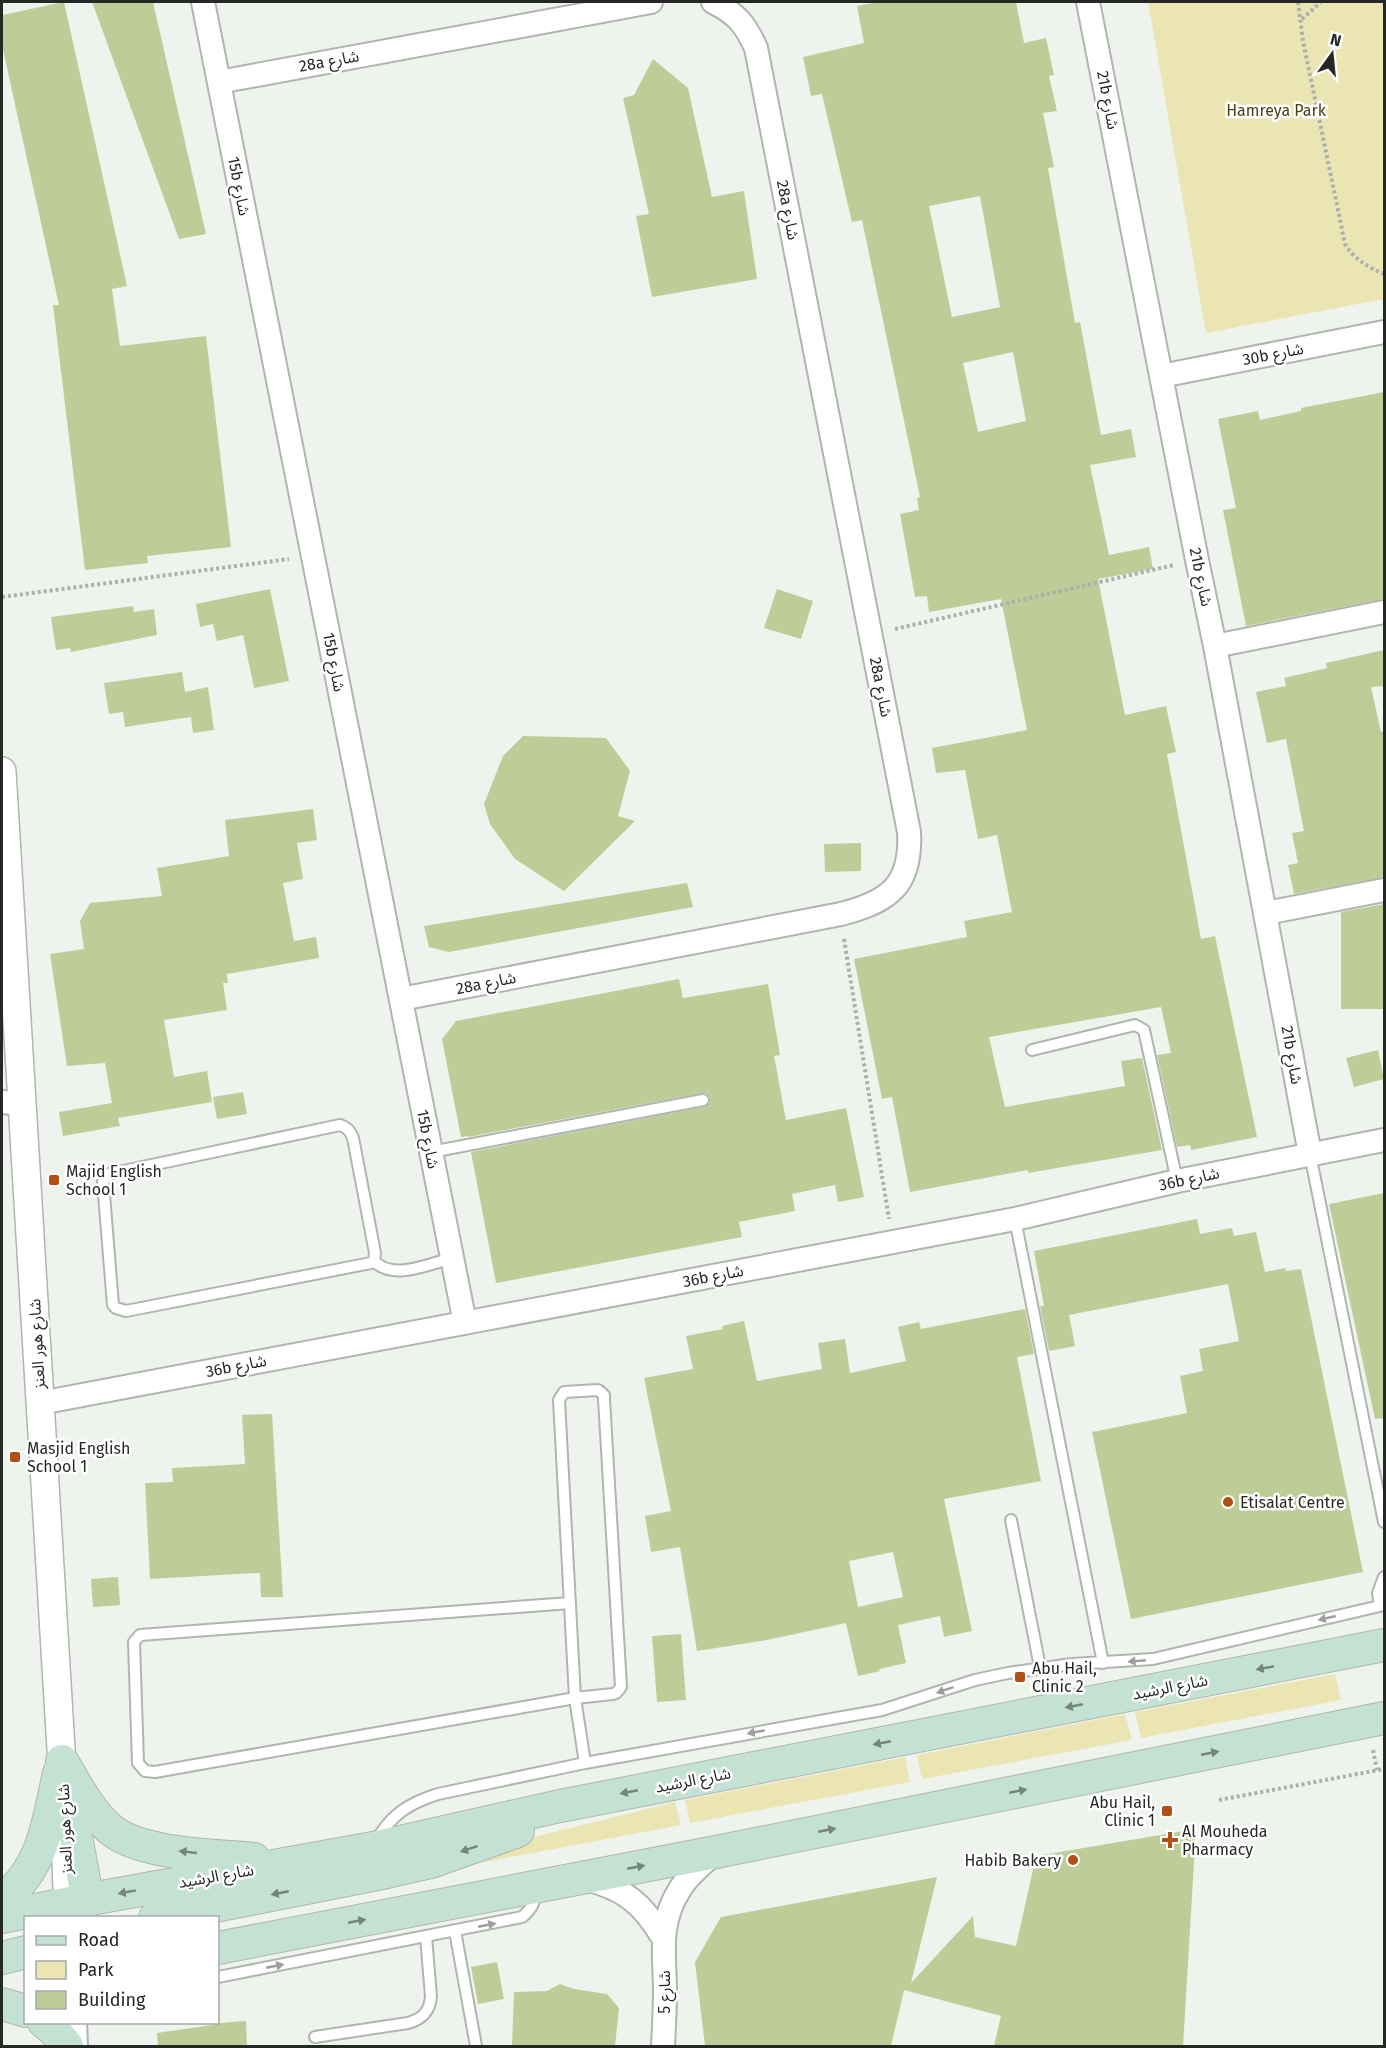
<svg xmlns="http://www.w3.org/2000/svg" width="1386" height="2048" viewBox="0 0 1386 2048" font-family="'Fira Sans','Noto Sans Arabic',sans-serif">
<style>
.green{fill:#ebe5b4}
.building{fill:#becd98;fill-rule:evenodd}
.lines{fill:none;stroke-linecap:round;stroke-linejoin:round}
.service-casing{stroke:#b1b5b0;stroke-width:14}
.minor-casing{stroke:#b1b5b0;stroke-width:26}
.tertiary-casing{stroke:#b1b5b0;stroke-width:30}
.secondary-casing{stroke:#b1b5b0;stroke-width:34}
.path{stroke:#acb0ac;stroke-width:4;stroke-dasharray:3 3;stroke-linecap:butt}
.service{stroke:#fff;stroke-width:10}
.minor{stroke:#fff;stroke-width:22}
.tertiary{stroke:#fff;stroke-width:27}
.secondary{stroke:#c4e2d4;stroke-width:32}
.oneway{fill:#9d9e9d}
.oneway2{fill:#75857d}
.poi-dot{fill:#b24f16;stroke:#fefffe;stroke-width:2}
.labels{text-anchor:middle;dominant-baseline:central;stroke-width:5;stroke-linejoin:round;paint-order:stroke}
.street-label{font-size:16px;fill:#262826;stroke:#fefffe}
.park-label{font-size:16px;fill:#484217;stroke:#fefffe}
.poi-label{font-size:16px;fill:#262826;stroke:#fefffe;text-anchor:start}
</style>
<rect width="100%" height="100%" fill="#eff3ee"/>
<path class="green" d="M1148,2H1384V299L1206,333Z
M1335,1674L1341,1700L1141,1738L1135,1712Z
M1125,1714L1132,1740L922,1779L917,1755Z
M905,1757L910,1782L690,1823L685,1800Z
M675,1802L681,1825L474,1864L471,1857L526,1839Z"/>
<path class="building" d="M64,2L127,286L112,289L120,346L206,336L231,547L147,556L148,563L85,570L53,305H59L2,45V15Z
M92,2H153L206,234L179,239Z
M878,2H1016L1024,43L1046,38L1054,75L1049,76L1057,111L1043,113L1054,167L1048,168L1075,323L1080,322L1101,435L1131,429L1136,457L1090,465L1109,555L1149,547L1153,569L1098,579L1125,715L1166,706L1176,752L1167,754L1201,939L1215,936L1257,1137L1191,1150L1190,1145L1177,1147L1157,1055L1171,1053L1161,1007L989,1037L1005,1107L1125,1086L1121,1061L1142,1058L1162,1150L1028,1173V1170L910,1192L892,1097L882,1099L854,959L967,937L964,921L1012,912L997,835L978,839L965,770L936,773L932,748L1027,730L1001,599L929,612L927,596L915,597L900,514L919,510L917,498L920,497L862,220L852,222L822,94L811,96L803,57L864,43L857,6ZM980,196L1000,307L952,317L929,206ZM1013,352L1026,421L978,432L963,363Z
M653,59L688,88L712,197L744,191L757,279L652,297L636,216L649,214L623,98L634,95Z
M1384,392V599L1246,626L1223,510L1236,508L1218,419L1258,411L1260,420L1301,411V408Z
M270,589L289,681L254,688L243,635L217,641L213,624L200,627L196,604Z
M777,589L813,601L801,639L764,628Z
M133,606L134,612L154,609L157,635L71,652L70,648L56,650L51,617Z
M1384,650V686L1371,687L1381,732L1384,731V877L1294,894L1288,865L1298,863L1292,833L1304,831L1286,739L1267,743L1256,692L1286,686L1284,678L1327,668L1326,663Z
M182,672L185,692L208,687L214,730L193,733L191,717L125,727L123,712L109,714L104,683Z
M523,736L606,738L630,771L618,816L635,821L564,891L515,859L490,824L484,804L503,756Z
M313,809L317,840L297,843L303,879L283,883L294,941L316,937L319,958L227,974L228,983H223L227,1010L164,1020L174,1077L207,1071L212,1102L118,1118L120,1126L63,1136L59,1112L112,1103L105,1063L67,1066L50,954L84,949L80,921L90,903L162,896L157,868L229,856L225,820Z
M861,843V871L825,872L824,844Z
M687,883L693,907L449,952L429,947L424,926Z
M1384,904V1009H1341V912Z
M679,979L683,998L768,984L780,1055L774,1056L786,1120L846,1108L864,1197L838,1202L835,1185L792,1194L795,1211L739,1222L742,1237L496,1283L471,1152L704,1107L710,1103V1098L706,1093H702L468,1137V1136L461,1137L442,1039L456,1021Z
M1378,1050L1384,1079L1354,1087L1346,1058Z
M243,1092L247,1114L217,1119L213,1097Z
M1384,1193V1418L1375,1419L1329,1204Z
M1197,1219L1200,1234L1232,1228L1234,1236L1256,1232L1265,1272L1285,1268L1286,1271L1301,1269L1363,1572L1131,1619L1092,1432L1187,1413L1180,1376L1203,1371L1199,1349L1239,1341L1228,1284L1069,1315L1075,1346L1049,1351L1040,1306H1044L1034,1251Z
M1025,1309L1034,1354L1017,1357L1041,1481L944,1499L972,1631L944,1637L940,1616L898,1625L906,1663L879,1669L880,1671L858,1676L846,1623L767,1640L697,1651L680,1547L651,1552L645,1516L671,1511L644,1378L693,1369L686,1336L723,1329L722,1326L744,1321L757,1381L822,1369L818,1343L845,1339L850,1373L906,1361L898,1327L919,1322L921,1329ZM893,1552L903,1597L858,1607L849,1561Z
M272,1414L283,1597H261L260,1573H258L150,1579L145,1483L173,1482L172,1468L245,1464L242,1415Z
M118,1577L120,1605L93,1607L91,1579Z
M681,1634L686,1700L657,1702L652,1636Z
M1196,1829L1183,2046H994L1001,2016L904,1990L891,2046H705L695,1962L721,1917L937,1877L911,1983L973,1916L975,1937L1016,1946L1036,1856Z
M497,1962L504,1999L478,2004L471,1967Z
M560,1984L574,1989L607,1994L619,2008L615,2046H512L514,1992L547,1991Z
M246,2021L247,2046H158L157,2033L219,2024V2023Z"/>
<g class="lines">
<defs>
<path id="service" d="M1032,1050L1135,1025L1144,1030L1177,1181
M340,1125C348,1128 350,1131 353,1138L375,1253L374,1261L371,1263L126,1311L116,1308L113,1305L103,1182L109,1174Z
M431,1152L703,1100
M1310,1154L1384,1522
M1015,1219L1103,1663
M374,1261C393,1281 429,1264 452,1258
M598,1390L604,1395V1399L621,1687L616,1693L613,1694L575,1698L559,1400L564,1392Z
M1011,1520L1040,1667
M570,1603L140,1635L134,1642L138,1763L145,1771L155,1772L575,1698L585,1763
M1380,1606L1378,1593L1384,1577
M375,1843C390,1815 409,1803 438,1794L585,1763L882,1710L975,1680L1008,1673L1072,1664L1153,1659L1384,1605
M455,1931L476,2046
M218,1977L522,1917C532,1909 534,1903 536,1891
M315,2037L408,2023C423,2019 430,2011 431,1996L426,1937"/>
<path id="minor" d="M203,2L465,1323
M1088,2L1197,560L1215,646L1310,1154
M219,82L651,2
M1161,376L1384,332
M1215,646L1384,612
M1266,913L1384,890
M401,999L841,914C889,902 912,885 909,832L756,48C745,24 737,14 713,2
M2,1102L22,1104
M40,1403L1015,1219L1177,1181L1384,1140
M586,1879C625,1889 643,1904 663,1938
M75,2022L76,2046
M663,2046C664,2027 665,2007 665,1987C664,1950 659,1922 680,1889C689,1875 702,1864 715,1853"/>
<path id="tertiary" d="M2,771L63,1782
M65,1833L68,1918"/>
<path id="secondary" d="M62,1761C76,1784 89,1811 110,1829C141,1855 214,1855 254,1859
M65,1777L85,1885V1900L75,1918
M2,1900C44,1868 48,1822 59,1773
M2,1917L85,1900L373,1848L560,1806L1384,1645
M155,1918L387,1872L431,1862L518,1831
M218,1948L716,1852L1384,1718
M2,1958L26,1952
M2,2004L26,2011
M44,2022L54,2030L67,2046"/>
</defs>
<use href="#service" class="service-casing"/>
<use href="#minor" class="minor-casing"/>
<use href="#tertiary" class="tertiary-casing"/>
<use href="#secondary" class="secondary-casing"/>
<path class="path" d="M1298,2L1303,41L1345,244C1355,260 1368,267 1384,274
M1302,19L1321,2
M2,597L289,559
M895,629L1174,565
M844,939L889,1219
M1373,1750L1377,1770
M1219,1800L1384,1769"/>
<use href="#service" class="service"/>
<use href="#minor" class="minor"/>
<use href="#tertiary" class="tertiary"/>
<use href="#secondary" class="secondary"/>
</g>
<defs><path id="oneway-solid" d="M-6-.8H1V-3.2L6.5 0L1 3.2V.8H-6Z" transform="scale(1.5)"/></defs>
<g class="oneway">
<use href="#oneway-solid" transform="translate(1327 1618) rotate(167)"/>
<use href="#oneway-solid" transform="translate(1137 1661) rotate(175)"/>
<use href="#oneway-solid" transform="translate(945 1690) rotate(161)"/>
<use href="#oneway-solid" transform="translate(756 1732) rotate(170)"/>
<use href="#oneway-solid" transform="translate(487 1925) rotate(-11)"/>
<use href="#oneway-solid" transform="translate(275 1966) rotate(-11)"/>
</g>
<g class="oneway2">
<use href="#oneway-solid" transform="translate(1265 1668) rotate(169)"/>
<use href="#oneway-solid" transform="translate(1074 1706) rotate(169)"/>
<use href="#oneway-solid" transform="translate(882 1743) rotate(169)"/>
<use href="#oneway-solid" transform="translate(1210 1753) rotate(-11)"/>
<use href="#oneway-solid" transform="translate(1018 1791) rotate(-11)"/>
<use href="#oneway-solid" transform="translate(629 1792) rotate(169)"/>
<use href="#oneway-solid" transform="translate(827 1830) rotate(-11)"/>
<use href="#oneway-solid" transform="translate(469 1849) rotate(162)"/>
<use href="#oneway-solid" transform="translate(188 1852) rotate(-174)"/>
<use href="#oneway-solid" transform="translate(636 1867) rotate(-11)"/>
<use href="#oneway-solid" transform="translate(127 1892) rotate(170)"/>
<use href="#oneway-solid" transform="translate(280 1893) rotate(169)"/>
<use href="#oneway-solid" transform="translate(357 1921) rotate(-11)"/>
</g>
<g class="poi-dot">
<rect x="48" y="1174" width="12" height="12" rx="3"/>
<rect x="9" y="1451" width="12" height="12" rx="3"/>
<circle cx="1228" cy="1502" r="6"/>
<rect x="1014" y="1671" width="12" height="12" rx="3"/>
<rect x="1161" y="1805" width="12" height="12" rx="3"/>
<path d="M1167 1831h6v6h6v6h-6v6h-6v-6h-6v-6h6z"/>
<circle cx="1073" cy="1860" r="6"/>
</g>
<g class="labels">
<g class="street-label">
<text transform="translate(329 61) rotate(-10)">28a شارع</text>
<text transform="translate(1108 100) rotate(79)">21b شارع</text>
<text transform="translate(239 186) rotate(79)">15b شارع</text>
<text transform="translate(788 210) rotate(79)">28a شارع</text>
<text transform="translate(1273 354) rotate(-11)">30b شارع</text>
<text transform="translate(1201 577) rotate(78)">21b شارع</text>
<text transform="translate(334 662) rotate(79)">15b شارع</text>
<text transform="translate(881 687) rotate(79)">28a شارع</text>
<text transform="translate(486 983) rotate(-11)">28a شارع</text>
<text transform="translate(1292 1055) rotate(80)">21b شارع</text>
<text transform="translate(428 1139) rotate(79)">15b شارع</text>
<text transform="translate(1189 1179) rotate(-12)">36b شارع</text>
<text transform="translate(713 1276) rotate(-11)">36b شارع</text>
<text transform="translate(37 1344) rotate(-93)">شارع هور العنز</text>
<text transform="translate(236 1366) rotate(-11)">36b شارع</text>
<text transform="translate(1170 1687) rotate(-11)">شارع الرشيد</text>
<text transform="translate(693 1780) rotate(-11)">شارع الرشيد</text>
<text transform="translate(65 1829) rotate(-92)">شارع هور العنز</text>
<text transform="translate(216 1876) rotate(-10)">شارع الرشيد</text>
<text transform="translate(664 1992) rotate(-90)">شارع 5</text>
</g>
<g class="park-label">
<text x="1276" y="110">Hamreya Park</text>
</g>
<g class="poi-label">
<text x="66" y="1171">Majid English<tspan x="66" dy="18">School 1</tspan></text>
<text x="27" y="1448">Masjid English<tspan x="27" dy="18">School 1</tspan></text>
<text x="1240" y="1502">Etisalat Centre</text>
<text x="1032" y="1668">Abu Hail,<tspan x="1032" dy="18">Clinic 2</tspan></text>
<text x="1155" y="1802" text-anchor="end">Abu Hail,<tspan x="1155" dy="18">Clinic 1</tspan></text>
<text x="1182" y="1831">Al Mouheda<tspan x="1182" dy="18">Pharmacy</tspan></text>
<text x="1061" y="1860" text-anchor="end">Habib Bakery</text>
</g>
</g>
<rect width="1386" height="2048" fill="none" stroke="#262826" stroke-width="6"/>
<rect x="24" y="1916" width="195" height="108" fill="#fefffe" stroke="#a8a9a8" stroke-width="1.5"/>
<rect x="36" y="1936" width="30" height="9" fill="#c4e2d4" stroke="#a8a9a8" stroke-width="1.5"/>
<text x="78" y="1946" font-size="18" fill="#262826">Road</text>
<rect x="36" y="1961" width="30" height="18" fill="#ebe5b4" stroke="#a8a9a8" stroke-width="1.5"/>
<text x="78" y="1976" font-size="18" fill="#262826">Park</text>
<rect x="36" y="1991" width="30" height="18" fill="#becd98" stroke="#a8a9a8" stroke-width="1.5"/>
<text x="78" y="2006" font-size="18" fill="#262826">Building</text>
<g transform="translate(1332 54) rotate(15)" stroke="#fefffe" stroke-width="4.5" paint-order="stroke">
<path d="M0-4.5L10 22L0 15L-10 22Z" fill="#262826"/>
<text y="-9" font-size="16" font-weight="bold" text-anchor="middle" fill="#262826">N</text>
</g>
</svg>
